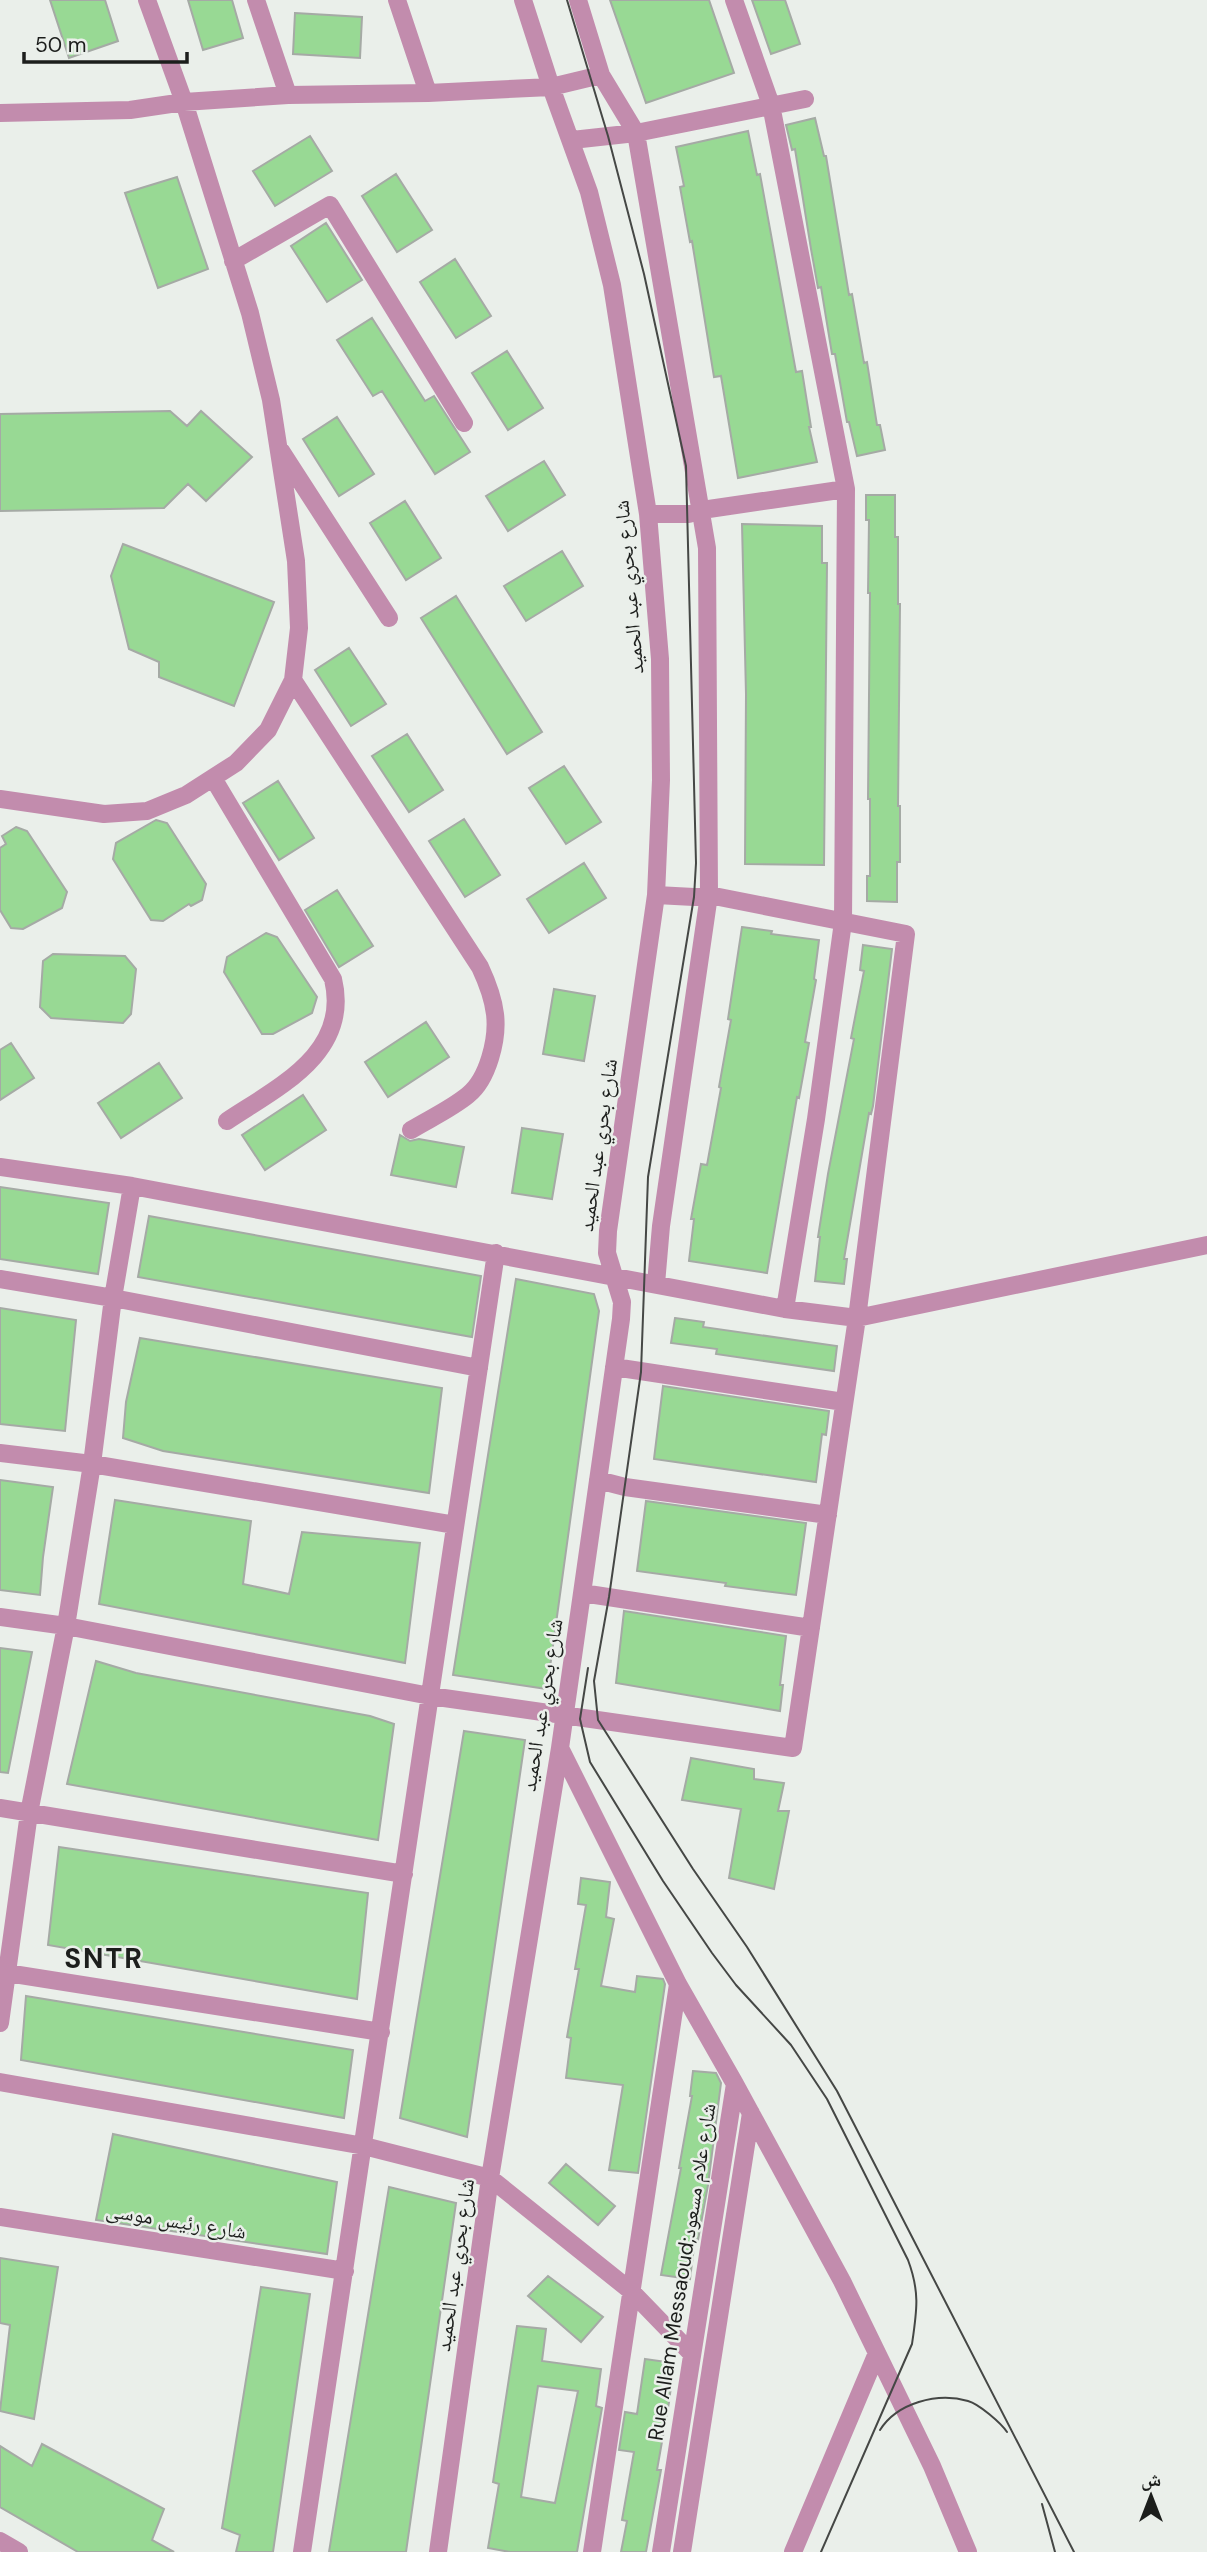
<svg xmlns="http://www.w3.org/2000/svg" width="1207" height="2552" viewBox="0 0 1207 2552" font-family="'DM Sans','Noto Naskh Arabic',sans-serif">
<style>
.building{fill:#98d994;stroke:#a5aaa5;stroke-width:2;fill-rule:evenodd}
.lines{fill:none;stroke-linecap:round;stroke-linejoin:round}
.minor{stroke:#c28cad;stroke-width:18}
.tram{stroke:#454745;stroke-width:2}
.labels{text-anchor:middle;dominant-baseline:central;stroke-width:5;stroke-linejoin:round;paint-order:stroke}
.street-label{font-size:21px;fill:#1c1e1c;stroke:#eaefea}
.district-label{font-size:28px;font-weight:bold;letter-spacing:2px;fill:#1c1e1c;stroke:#eaefea}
</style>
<rect width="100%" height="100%" fill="#eaefea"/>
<path class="building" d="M50,0H105L118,41L69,58Z
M188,0H232L243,38L203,50Z
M610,0H709L734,73L646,103Z
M752,0H785L800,44L771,54Z
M295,13L362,17L360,58L293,54Z
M815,118L824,156H826L849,295L852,294L864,363L867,362L877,425H880L885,450L857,456L849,422H847L835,354H832L821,287L818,288L811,249L795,149L792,150L786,125Z
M748,131L757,175L760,174L796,372L802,371L811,427H809L817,462L738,478L721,376L714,377L692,241L690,242L680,187L684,186L676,147Z
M310,136L332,171L275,206L253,171Z
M396,174L432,230L397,252L362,196Z
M177,177L208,269L158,288L125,193Z
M326,223L362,280L327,302L291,246Z
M455,259L491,316L456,338L420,282Z
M372,318L425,401L434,396L470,452L435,474L382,391L373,396L337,340Z
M507,351L543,408L508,430L472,373Z
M170,411L187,426L201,411L252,457L206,501L188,484L164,508L0,511V414Z
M337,417L374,474L339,496L303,439Z
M544,461L565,495L508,531L486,496Z
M866,495H895V537H898V604H900L898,806H900V862H897V902L867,901V876H870V799H868L870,593H868L869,520H866Z
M405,501L441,558L406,580L370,523Z
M742,524L822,526V563H827L824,865L745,864L746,694Z
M123,544L274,602L234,706L159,677V662L129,649L111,576Z
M562,551L583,586L526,621L504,586Z
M456,596L542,732L507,754L421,618Z
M349,648L386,704L351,726L315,670Z
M407,734L443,790L409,812L372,756Z
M564,766L601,822L566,844L529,788Z
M278,781L314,838L279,860L243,803Z
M464,819L500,875L465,897L429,841Z
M156,820L167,823L206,884L202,900L191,906L189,904L163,921L151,920L113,859L116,843Z
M16,827L27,831L67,892L62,908L23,929L11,928L0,910V848L6,844L2,836Z
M584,863L606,898L549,933L527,899Z
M337,890L373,946L339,967L305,910Z
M742,927L772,931L771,934L819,940L814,979L816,980L805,1042L809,1043L799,1098L797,1097L767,1273L689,1261L694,1219H691L701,1164L707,1165L721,1088L719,1087L731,1020L728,1019Z
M266,933L277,937L317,997L312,1013L273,1034H262L224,972L227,957Z
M863,945L892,949L873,1106L871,1114L869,1113L844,1259H847L844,1284L815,1281L820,1237H818L828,1174L854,1039L851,1038L864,971L860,970Z
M53,954L125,956L136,969L131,1014L123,1023L51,1018L40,1007L43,961Z
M554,989L595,996L584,1061L543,1054Z
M426,1022L449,1057L388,1097L365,1062Z
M11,1043L34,1078L0,1100V1050Z
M159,1063L182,1098L121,1138L98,1103Z
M303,1095L326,1130L265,1170L242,1135Z
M522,1128L563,1134L552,1199L512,1193Z
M400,1135L410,1141L419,1139L464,1147L456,1187L391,1175Z
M0,1187L109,1203L98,1274L0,1259Z
M149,1216L481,1276L472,1337L138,1277Z
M516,1279L594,1294L599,1311L547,1689L453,1675Z
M0,1308L76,1320L65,1431L0,1424Z
M675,1318L704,1322L703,1327L837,1346L834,1371L716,1354L717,1349L671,1343Z
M140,1338L442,1388L429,1493L163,1451L123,1438L126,1402Z
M663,1386L829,1411L826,1435L822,1434L816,1482L654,1459Z
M0,1480L53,1487L43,1557L40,1595L0,1590Z
M115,1500L251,1521L243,1584L289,1594L302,1532L420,1543L405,1663L99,1604Z
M646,1501L806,1523L796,1595L725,1586L726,1583L637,1571Z
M624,1611L786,1636L780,1685H783L780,1711L616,1683Z
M0,1648L32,1652L8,1773L0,1772Z
M96,1661L136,1673L370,1716L394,1724L378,1840L67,1784Z
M464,1731L525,1740L467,2137L400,2118Z
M691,1758L754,1769V1779L784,1783L778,1811H789L774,1889L729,1878L741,1809L682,1800Z
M59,1847L368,1893L357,1999L48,1945Z
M581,1878L610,1882L606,1917L614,1919L601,1986L635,1992L637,1976L663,1979L665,1984L638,2173L609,2170L623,2085L566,2078L571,2038L567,2037L579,1969H575L586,1905L578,1904Z
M26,1996L353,2050L344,2118L21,2060Z
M693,2071L716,2073L721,2083L708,2185L698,2240L695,2239L690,2279L661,2275L681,2168H679L692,2096H690Z
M113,2134L337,2182L327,2254L96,2220Z
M566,2164L615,2206L598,2225L549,2183Z
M389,2187L456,2203L406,2552H329Z
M0,2258L58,2267L34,2419L0,2411L10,2325L0,2323Z
M548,2276L603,2317L581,2342L528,2296Z
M261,2287L310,2294L273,2552H236L240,2535L222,2528Z
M517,2326L546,2329L542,2361L601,2369L596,2406L602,2408L577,2552H510L488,2548L499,2484L493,2482ZM538,2386L578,2391L555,2503L521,2497Z
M645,2359L674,2363L669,2402L657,2470H661L646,2552H621L627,2521L622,2520L634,2452L619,2450L625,2412L637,2414Z
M42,2444L164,2509L152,2540L174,2552H78L0,2507V2446L32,2466Z"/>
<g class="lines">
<path class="minor" d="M256,0L288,95
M397,0L428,93
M578,0L601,75L636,133L707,548L709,895L661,1226L656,1284
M734,0L771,105L846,489L843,922L816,1119L785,1309
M0,113L130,110L184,102L288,95L428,93L551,87L601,75
M572,140L636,133L805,99
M233,261L330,205L464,423
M281,451L389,618
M648,514H689L702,510L846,489
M293,680L480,967C487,982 493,997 495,1014C498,1039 488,1079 468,1095C451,1109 429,1119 411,1130
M213,778L333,979C351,1053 278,1087 227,1121
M0,799L104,814L147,811L186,795L236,763L268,730L293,680L299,628L296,561L271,400L250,313L184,102L147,0
M0,1167L132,1186L785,1309L857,1318L1207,1245
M0,1279L113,1298L479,1368
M614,1367L844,1402
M0,1453L92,1464L455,1525
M598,1480L625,1487L828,1515
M582,1593L811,1628
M0,1617L66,1626L430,1696L793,1748L857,1318L906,934L709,895L694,897L656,895
M560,1748L678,1984L735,2084L661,2552
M0,1808L404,1874
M0,1972L381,2032
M0,2023L29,1813L66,1626L92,1464L113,1298L132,1186
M0,2082L364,2146L490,2178L631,2291L691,2353
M735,2084L842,2281L932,2466L968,2552
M0,2217L345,2271
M0,2541L19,2552
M302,2552L496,1253
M438,2552L490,2178L560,1748L621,1319L622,1302L607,1253L608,1231L656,895L661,780L660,659L648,514L612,285L589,192L551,87L523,0
M592,2552L678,1984
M682,2552L751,2113
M793,2552L877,2353"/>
<path class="tram" d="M567,0L608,136L644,274L686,466L696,863L694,897L648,1177L641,1372L609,1597L594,1681L598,1720L693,1869L747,1947L837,2091L1074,2552
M588,1668L580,1719L590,1762L663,1881L712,1953L736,1985L791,2045L827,2099L908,2260C920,2292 917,2310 912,2344L821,2552
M880,2430C897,2403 937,2392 968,2401C979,2404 1001,2423 1007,2432
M1042,2504L1055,2552"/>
</g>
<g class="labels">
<g class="street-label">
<text transform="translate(629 587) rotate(-95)">شارع بحري عبد الحميد</text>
<text transform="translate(598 1145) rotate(-82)">شارع بحري عبد الحميد</text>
<text transform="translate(542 1705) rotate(-81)">شارع بحري عبد الحميد</text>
<text transform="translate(176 2221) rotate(9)">شارع رئيس موسى</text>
<text transform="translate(455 2265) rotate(-82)">شارع بحري عبد الحميد</text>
<text transform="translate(682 2272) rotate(-81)">Rue Allam Messaoud;شارع علام مسعود</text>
</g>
<g class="district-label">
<text x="104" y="1958">SNTR</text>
</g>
</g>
<g transform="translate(1151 2496)" stroke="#eaefea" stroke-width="5" paint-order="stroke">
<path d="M0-5L12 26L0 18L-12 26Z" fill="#1c1e1c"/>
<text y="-10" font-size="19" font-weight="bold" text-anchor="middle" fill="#1c1e1c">ش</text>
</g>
<path d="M24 52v10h163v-10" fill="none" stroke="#1c1e1c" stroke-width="3.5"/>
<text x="35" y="52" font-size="21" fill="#1c1e1c" stroke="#eaefea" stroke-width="5" paint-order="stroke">50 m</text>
</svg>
